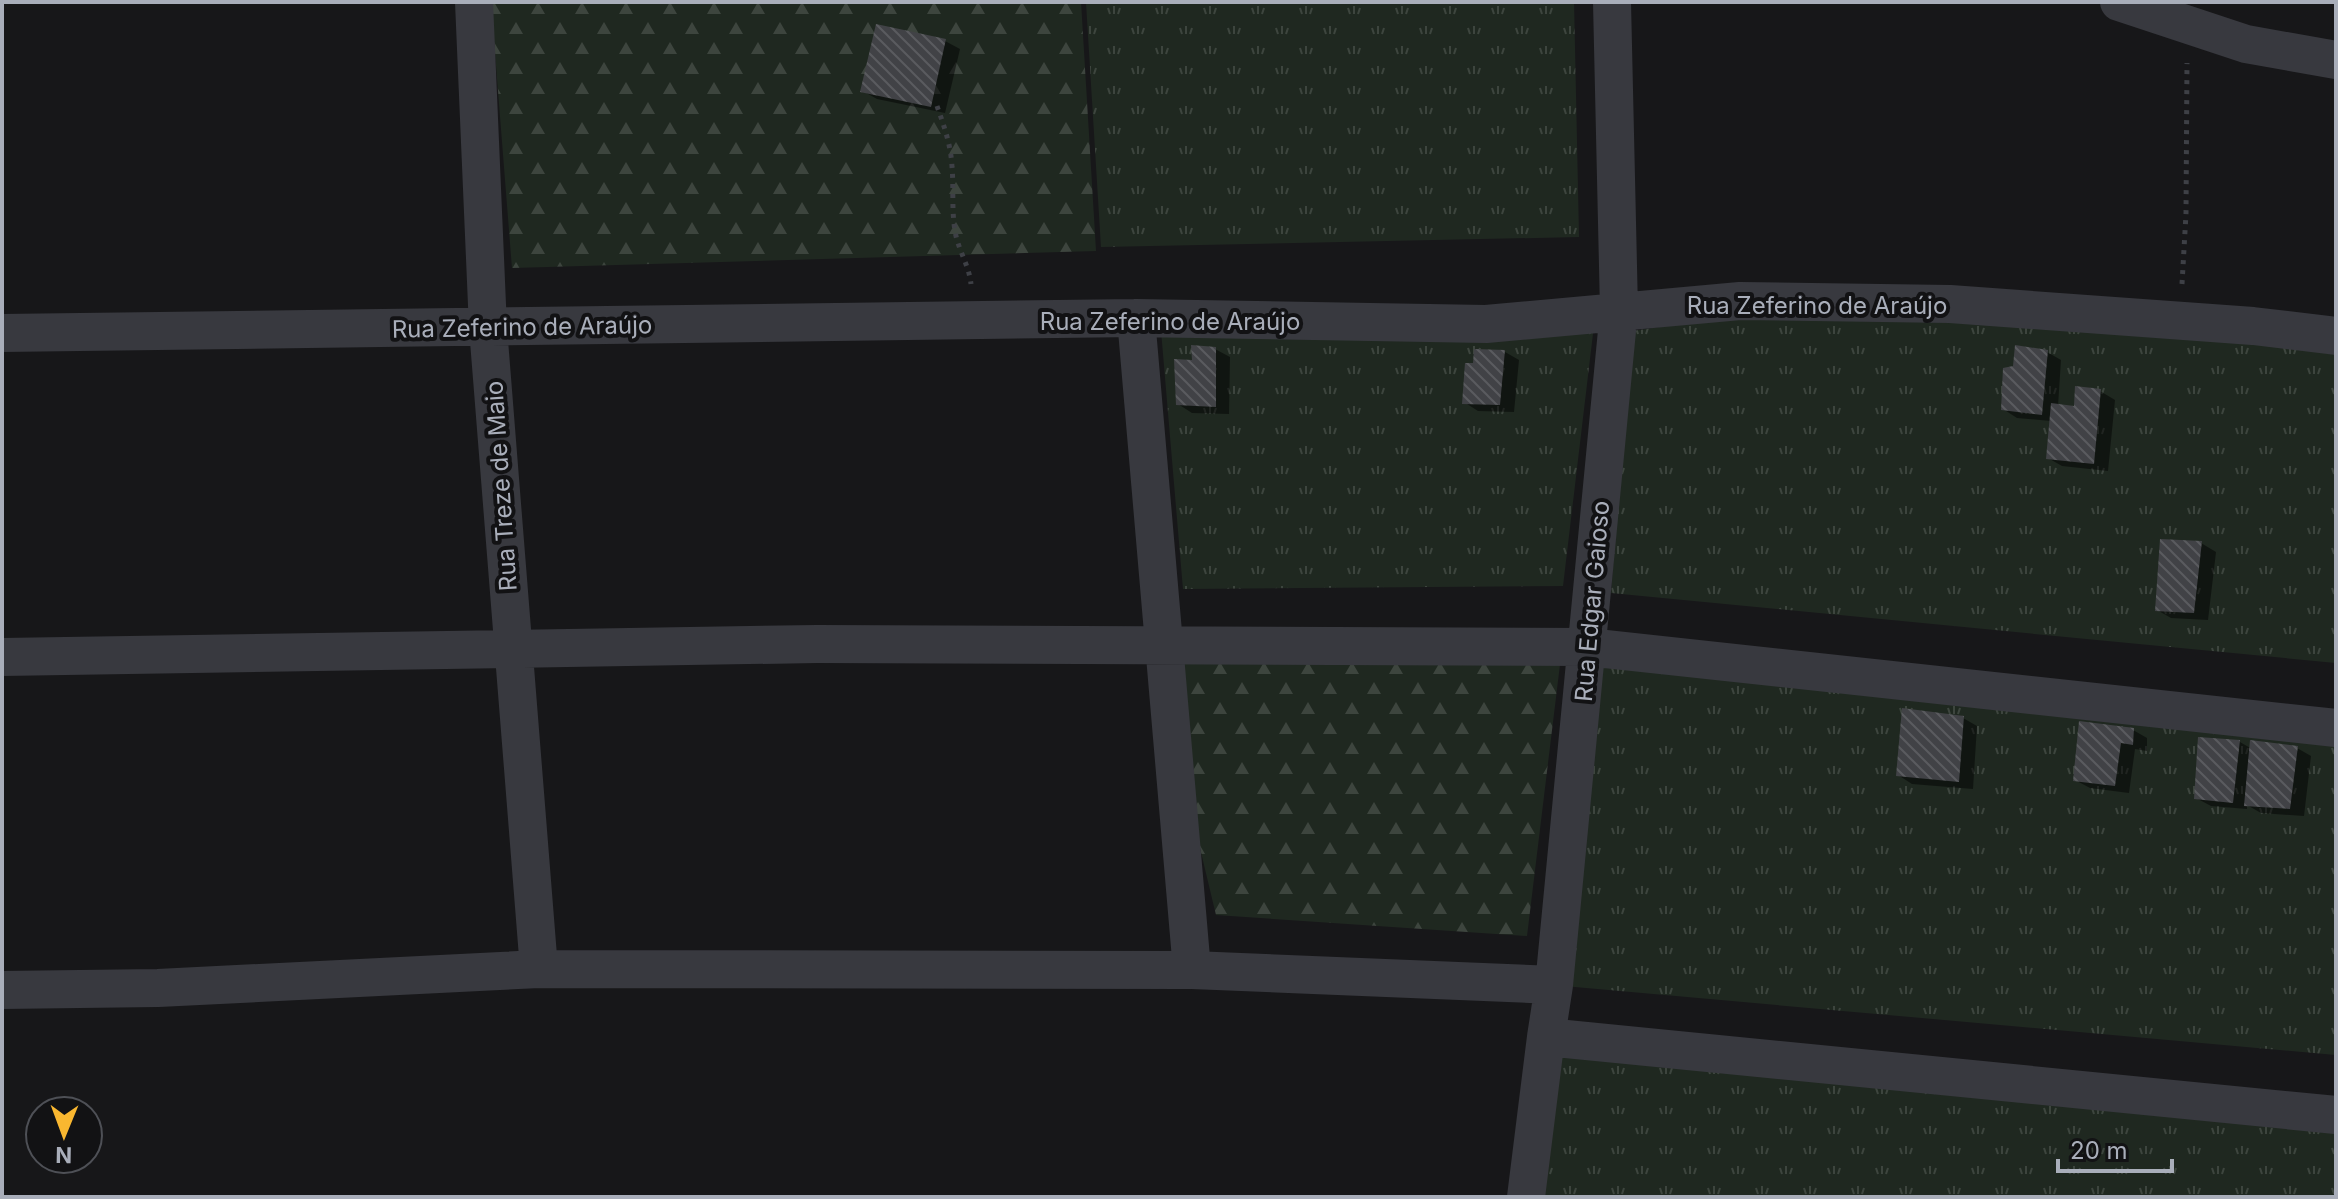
<svg xmlns="http://www.w3.org/2000/svg" width="2338" height="1199" viewBox="0 0 2338 1199" font-family="Inter,sans-serif">
<style>
.grass{fill:url(#grass-tufts)}
.forest{fill:url(#forest-firs)}
.shadow{fill:#0007}
.building{fill:url(#building-back-hatch)}
.lines{fill:none;stroke-linecap:round;stroke-linejoin:round}
.path{stroke:#3e4046;stroke-width:5;stroke-dasharray:4 6;stroke-linecap:butt}
.minor{stroke:#38393f;stroke-width:38}
.labels{text-anchor:middle;dominant-baseline:central;stroke-width:8;stroke-linejoin:round;paint-order:stroke}
.street-label{font-size:24px;fill:#a9aeba;stroke:#121214}
</style>
<defs>
<pattern id="grass-tufts" width="24" height="20" patternUnits="userSpaceOnUse" patternTransform="scale(2)"><rect width="24" height="20" fill="#1f2820"/><path d="M3 7l-1-3M5 7V3M7 7l1-3M15 17l-1-3M17 17v-4M19 17l1-3" fill="none" stroke="#3d453e"/></pattern>
<pattern id="forest-firs" width="22" height="20" patternUnits="userSpaceOnUse" patternTransform="scale(2)"><rect width="22" height="20" fill="#1f2820"/><path d="M5 1l3.5 6h-7zM16 11l3.5 6h-7z" fill="#3d453e"/></pattern>
<pattern id="building-back-hatch" width="6" height="6" patternUnits="userSpaceOnUse" patternTransform="scale(2)"><rect width="6" height="6" fill="#414246"/><path d="M-1 5l2 2M0 0l6 6M5-1l2 2" fill="none" stroke="#5a5b5f"/></pattern>
</defs>
<rect width="100%" height="100%" fill="#171719"/>
<path class="grass" d="M1086,2H1574L1579,237L1101,247Z
M1764,312L1979,317L2336,347V663L1611,593L1632,331Z
M1594,325L1563,586L1183,589L1161,330Z
M1599,659L2336,742V1055L1564,986Z
M1555,1047L2336,1126V1197H1537Z"/>
<path class="forest" d="M491,2H1081L1096,251L512,268Z
M1561,656L1527,936L1216,915L1200,848L1181,659Z"/>
<path class="shadow" d="M945,41L960,49L945,113L877,99L863,91Z
M1215,349L1230,357L1229,414L1192,413L1178,404L1194,362Z
M1505,352L1519,360L1514,412L1478,411L1464,402L1475,365Z
M2047,352L2061,360L2058,406L2076,408L2100,391L2115,400L2108,471L2062,466L2048,458L2051,421L2017,418L2003,409L2014,368Z
M2201,543L2216,552L2208,620L2171,618L2157,610Z
M1963,718L1977,726L1973,789L1912,784L1898,775Z
M2133,730L2147,738V751L2135,749L2129,793L2090,788L2075,780Z
M2240,742L2252,749L2297,748L2311,756L2304,816L2261,813L2247,805V809L2211,806L2196,798Z"/>
<path class="building" d="M876,24L946,39L931,107L860,92Z
M1191,345L1216,347V407L1176,405L1174,359L1192,360Z
M2015,345L2048,350L2042,415L2001,410L2003,368L2013,366Z
M1474,349L1505,350L1500,405L1462,404L1465,363H1473Z
M2075,386L2101,389L2094,464L2046,459L2051,403L2074,406Z
M2160,539L2202,541L2194,613L2155,611Z
M1902,708L1964,716L1959,782L1896,776Z
M2079,721L2134,728L2133,745L2121,743L2115,786L2073,781Z
M2198,737L2240,740L2233,803L2194,799Z
M2250,740L2298,746L2290,809L2244,806Z"/>
<g class="lines">
<path class="path" d="M937,106C944,126 951,145 952,167C954,190 951,213 956,236C960,253 969,266 971,284
M2182,284L2186,214L2187,63"/>
<path class="minor" d="M474,2L488,328L539,969
M2119,2L2246,44L2336,60
M1136,318L1192,970
M2,333L1136,318L1486,324L1740,301L1950,304L2253,326L2336,336
M2,657L817,644L1587,647L2336,728
M2,990L158,988L539,969L1192,970L1554,985
M1546,1037L2336,1115
M1526,1197L1546,1037L1554,985L1619,310L1612,2"/>
</g>
<g class="labels">
<g class="street-label">
<text x="1817" y="305">Rua Zeferino de Araújo</text>
<text x="1170" y="321">Rua Zeferino de Araújo</text>
<text transform="translate(522 327) rotate(-1)">Rua Zeferino de Araújo</text>
<text transform="translate(501 486) rotate(-94)">Rua Treze de Maio</text>
<text transform="translate(1592 601) rotate(-85)">Rua Edgar Gaioso</text>
</g>
</g>
<rect width="2338" height="1199" fill="none" stroke="#a9aeba" stroke-width="8"/>
<g transform="translate(64 1135) rotate(181)"><circle r="38" fill="#121214" stroke="#4e5056" stroke-width="2"/>
<path d="M0-6L14 30L0 20L-14 30Z" fill="#f9b730"/>
<text y="-12" font-size="22" font-weight="bold" text-anchor="middle" fill="#a9aeba">N</text>
</g>
<path d="M2058 1159v12h114v-12" fill="none" stroke="#a9aeba" stroke-width="4"/>
<text x="2070" y="1159" font-size="24" fill="#a9aeba" stroke="#121214" stroke-width="6" paint-order="stroke">20 m</text>
</svg>
